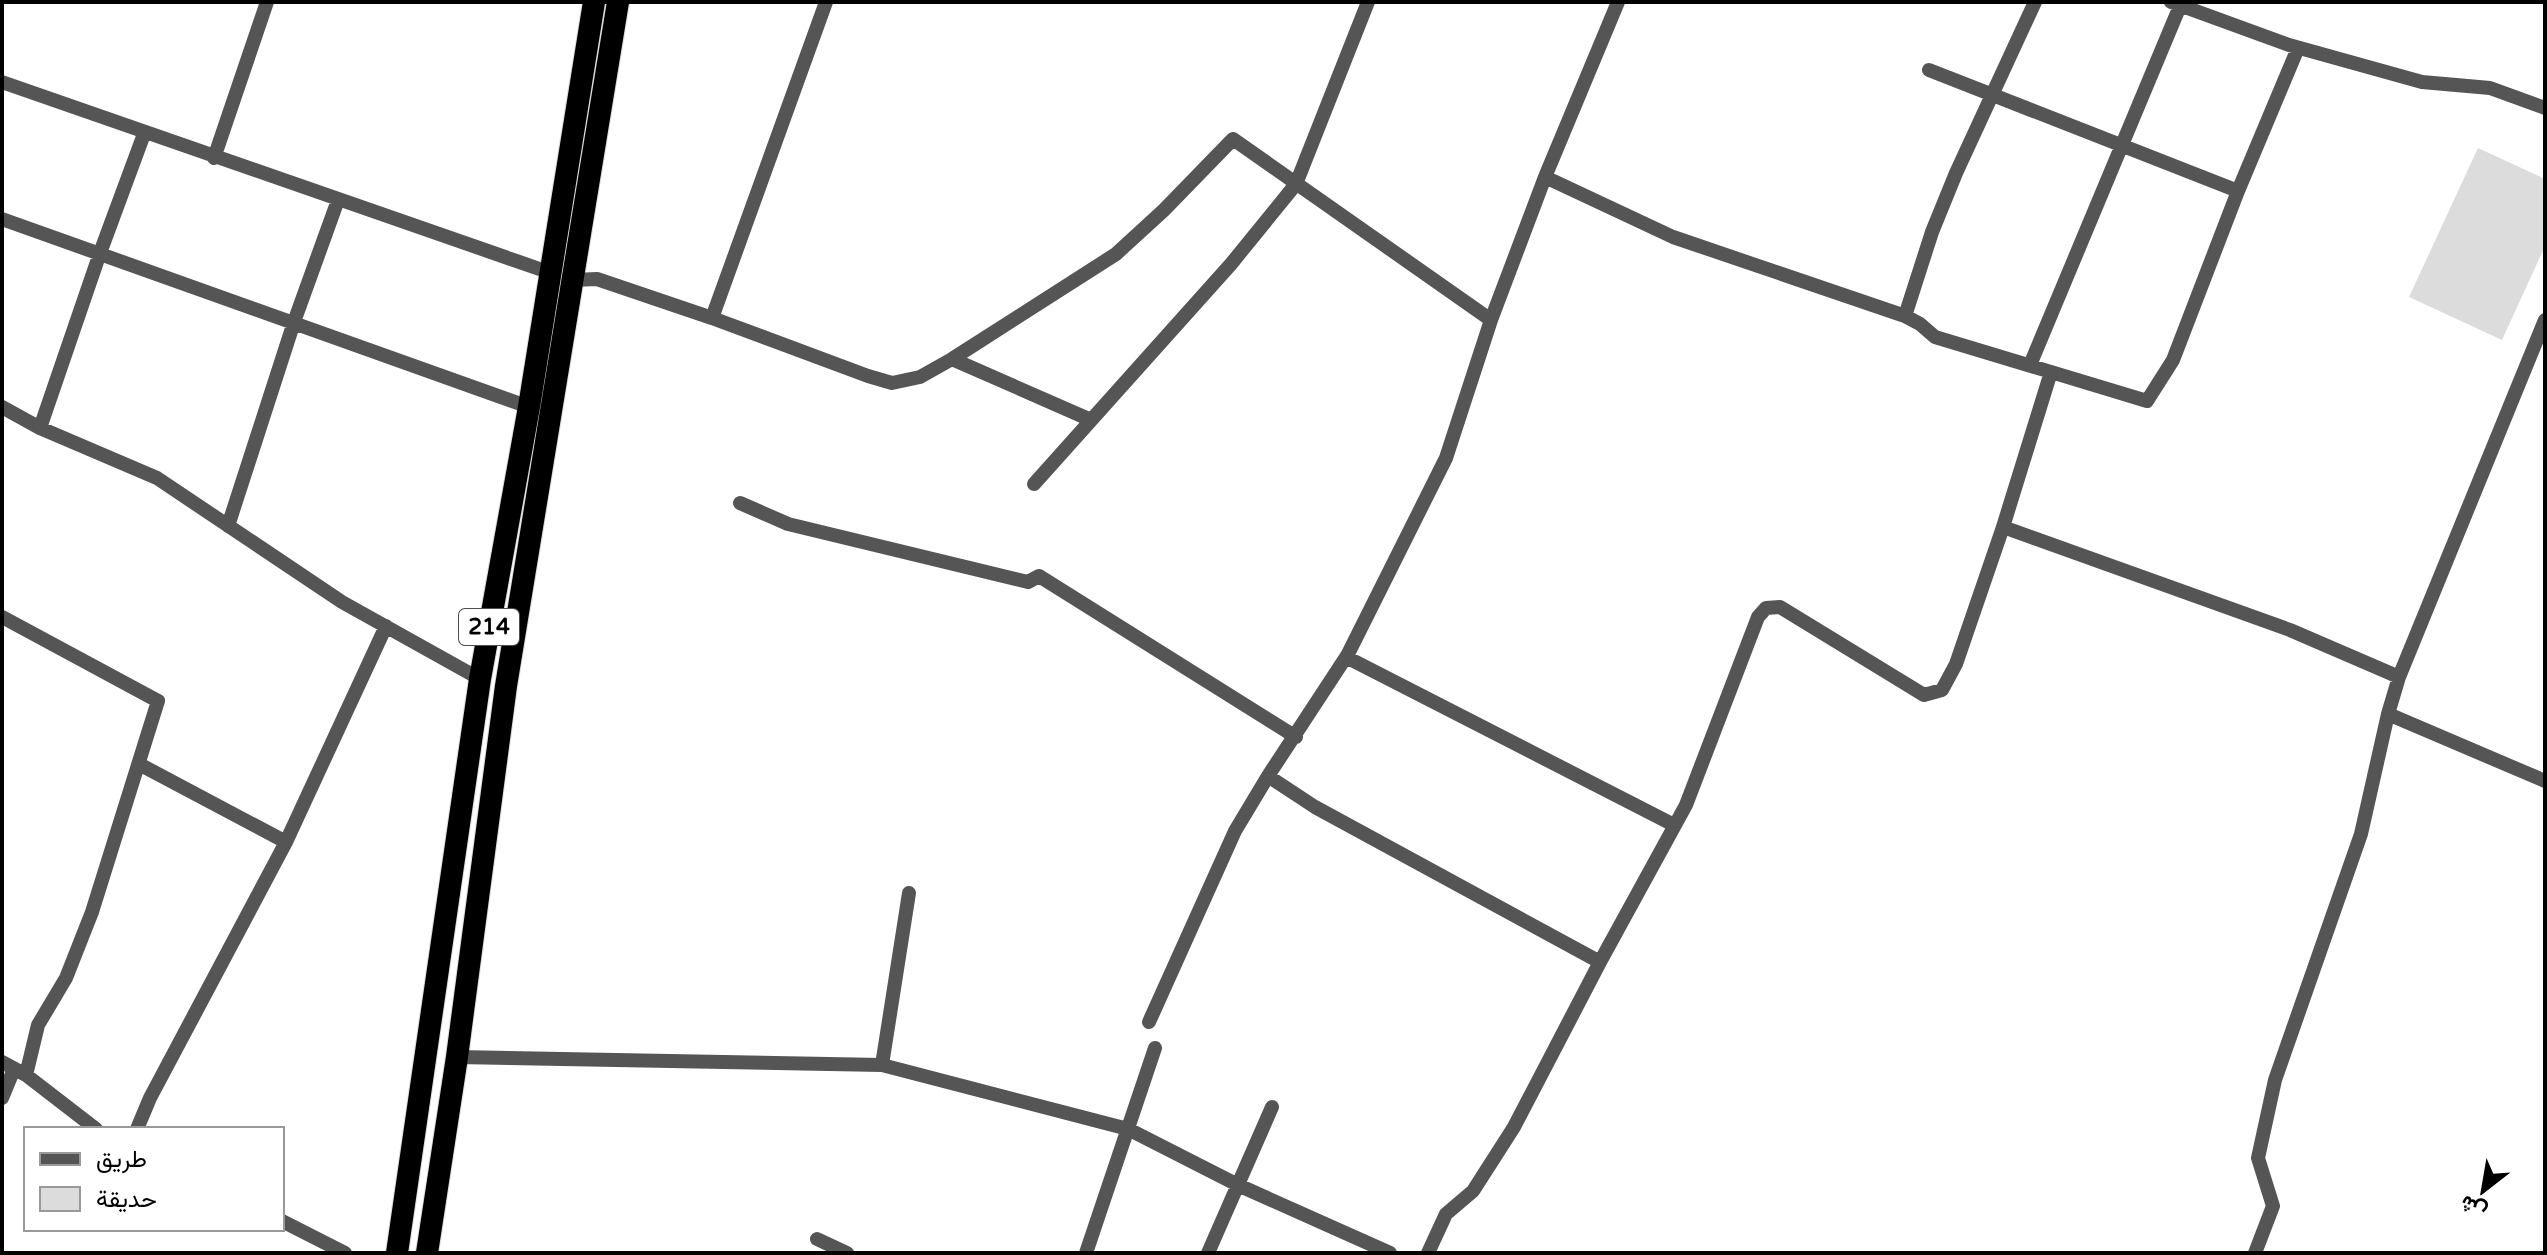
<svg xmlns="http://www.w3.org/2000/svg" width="2547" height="1255" viewBox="0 0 2547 1255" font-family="'Varela Round',Vazirmatn,sans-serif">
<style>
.green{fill:#dcdcdc}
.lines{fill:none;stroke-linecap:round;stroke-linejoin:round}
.highway-casing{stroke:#dbdbdb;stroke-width:24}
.minor{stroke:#555;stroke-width:14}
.highway{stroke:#000;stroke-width:22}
.labels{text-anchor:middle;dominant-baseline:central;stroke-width:6;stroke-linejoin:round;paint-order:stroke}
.shield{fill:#fff;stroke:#4c4c4c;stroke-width:2}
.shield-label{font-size:22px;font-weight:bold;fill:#000}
</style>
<rect width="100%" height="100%" fill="#fff"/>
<path class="green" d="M2478,148L2545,179V246L2502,340L2409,297Z"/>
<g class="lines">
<defs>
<path id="highway" d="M397,1253L480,679L529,407L594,2
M427,1253L457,1057L506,686L618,2"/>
</defs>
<use href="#highway" class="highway-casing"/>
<path class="minor" d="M2171,2L2289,45L2422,82L2490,88L2545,108
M1929,70L2238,191
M2,82L551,273
M214,158L267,2
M1545,177L1673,237L1905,316L1920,324L1935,337L2147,401L2173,360L2238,191L2298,48
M2,219L529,407
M573,280L597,279L712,318L868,376L892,383L920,377L952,359L1116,254L1164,210L1233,139L1491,320
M1905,316L1932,232L1956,173L2035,2
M712,318L826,2
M2545,320L2399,677L2388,714L2545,781
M952,359L1091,420
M2030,365L2180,6
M2051,372L2003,527L2290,630L2399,677
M2,407L40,428L157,478L342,602L480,679
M40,428L100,253L144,134
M1034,484L1231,264L1296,184L1368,2
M740,503L788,524L1028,582L1039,576L1296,737
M228,526L294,322L338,200
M2,617L158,701L92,912L66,978L38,1025L26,1075
M1346,657L1674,825
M139,764L286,842
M1268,776L1315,807L1600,962
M1149,1022L1235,831L1268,776L1348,654L1446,458L1491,320L1545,177L1618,2
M457,1057L882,1065L1128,1129L1238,1185L1390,1253
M2,1062L26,1075L96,1129
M882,1065L909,893
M2,1098L14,1069
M137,1129L150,1098L286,842L386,626
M282,1221L345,1253
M817,1239L847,1253
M1086,1253L1155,1048
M1208,1253L1272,1107
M1428,1253L1446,1214L1473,1191L1514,1127L1600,962L1686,805L1758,617L1766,608L1780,607L1924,695L1942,690L1956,664L2003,527
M2255,1253L2273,1206L2258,1158L2275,1080L2361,834L2388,714"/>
<use href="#highway" class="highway"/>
</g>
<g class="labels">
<rect class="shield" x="459" y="609" width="60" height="36" rx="6"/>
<g class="shield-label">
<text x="489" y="627">214</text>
</g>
</g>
<rect width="2547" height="1255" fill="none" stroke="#000000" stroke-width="8"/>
<rect x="24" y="1127" width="260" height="104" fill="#ffffff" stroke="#999999" stroke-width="2"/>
<rect x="40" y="1153" width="40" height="12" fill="#555555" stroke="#999999" stroke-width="2"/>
<text x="96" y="1167" font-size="24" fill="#000000">طريق</text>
<rect x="40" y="1187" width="40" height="24" fill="#dcdcdc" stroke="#999999" stroke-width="2"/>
<text x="96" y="1207" font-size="24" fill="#000000">حديقة</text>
<g transform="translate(2483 1191) rotate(211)" stroke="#ffffff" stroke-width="6" paint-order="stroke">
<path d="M0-6L14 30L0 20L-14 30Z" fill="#000000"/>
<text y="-12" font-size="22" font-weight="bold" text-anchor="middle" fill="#000000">ش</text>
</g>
</svg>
